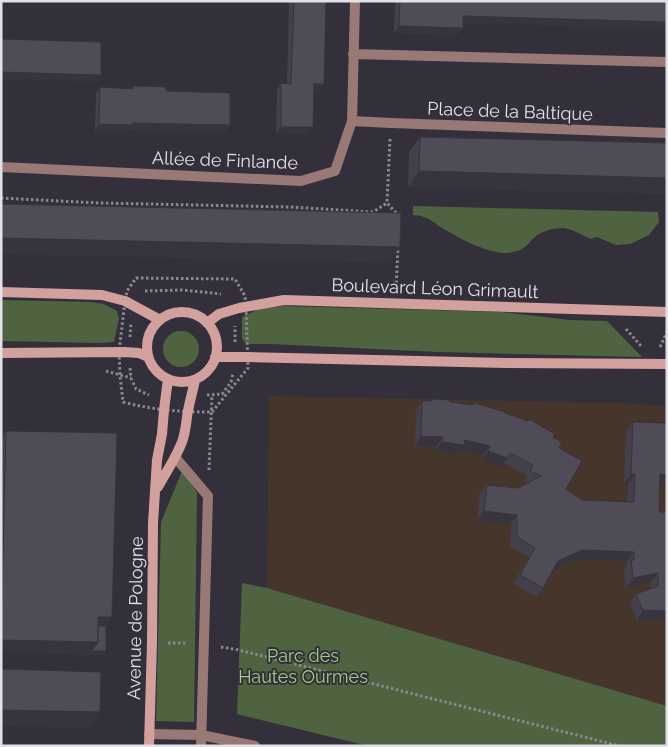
<svg xmlns="http://www.w3.org/2000/svg" width="668" height="747" viewBox="0 0 668 747" font-family="Raleway,sans-serif">
<style>
.education{fill:#46352b}
.green{fill:#4f6341}
.lines{fill:none;stroke-linecap:round;stroke-linejoin:round}
.path{stroke:#8a8791;stroke-width:3;stroke-dasharray:2.5 2.5;stroke-linecap:butt}
.lane{stroke:#997976;stroke-width:10}
.street{stroke:#997976;stroke-width:10}
.secondary{stroke:#d3a19d;stroke-width:10}
.wall{fill:#44404b}
.shaded-wall{fill:#37343d}
.building{fill:#4f4b57;stroke:#37343d}
.labels{text-anchor:middle;dominant-baseline:central;stroke-width:4;stroke-linejoin:round;paint-order:stroke}
.street-label{font-size:18px;fill:#e3e1e8;stroke:#33303b}
.park-label{font-size:18px;fill:#a1ce7e;stroke:#33303b}
</style>
<rect width="100%" height="100%" fill="#33303b"/>
<path class="education" d="M269,396L621,403L667,406V706L267,588Z"/>
<path class="green" d="M413,206L658,212L659,222L649,235L630,244L616,245L597,237L591,239C582,235 572,229 563,228C553,228 541,231 534,238C531,240 529,244 526,246C521,251 512,253 505,253C485,252 460,239 444,229C432,222 429,216 413,215Z
M1,300L90,302L104,304L117,311L119,318L114,342L99,343L1,341Z
M282,306L501,312L570,320L607,321L642,357L438,352L271,344H247L242,339V317L259,309Z
M163 349a18 18 0 1 1 36 0a18 18 0 1 1-36 0Z
M182,471L197,492L194,722L156,721L161,522Z
M242,583L267,588L667,706V746H368L237,714Z"/>
<g class="lines">
<path class="path" d="M390,139L387,203L398,215
M1,198L100,203L290,207L373,212L387,203
M136,278L235,279L245,296L246,306L248,368L212,412C181,412 153,410 123,402L120,375L119,352L125,301L127,291Z
M396,288L398,247
M145,291L182,290L221,294
M626,329L641,346
M130,337L131,323
M235,342V326
M660,347L667,332
M130,368L131,378L136,389L149,395
M106,371L131,378
M207,395L222,394L231,382L233,373
M209,470L212,395
M168,643H187
M221,647L239,650L620,746"/>
<path class="lane" d="M149,734L201,735L255,746"/>
<path class="street" d="M353,54L667,62
M352,121L391,123L667,133
M1,167L301,181L335,171L352,121L355,1
M175,457L208,496L201,746"/>
<path class="secondary" d="M1,292L102,295L125,301L160,320
M147 347a35 35 0 1 1 70 0a35 35 0 1 1-70 0Z
M207,323L219,314L239,308L284,300L667,312
M1,353L124,352L139,353L148,357
M215,357H248L506,363L667,364
M158,487C166,472 176,458 182,442C186,432 186,421 188,411C190,400 193,390 195,380
M149,746L152,642L153,523L157,460L162,434L164,410L168,379"/>
</g>
<path class="wall" d="M289,1H326L319,91H314L308,134L276,133L277,90L281,83H287Z
M395,1H667V29L463,23V28L458,35L394,33Z
M133,86L166,91L230,125L225,132L128,130L127,132L95,131L96,94L100,87L131,89Z
M420,137L667,143V194L408,187L409,152Z
M431,399L473,405L475,403L505,413L553,437L559,448L566,489L582,500L627,502L628,484H624L626,431L633,422L660,484L659,512H667V621L637,620L630,603L636,594L651,588V582L626,588L624,570L627,566V561L575,560L553,570L543,588L536,597L513,584L529,557L510,547L511,524L477,521L480,494L487,485L518,488L527,483L524,481L526,475L504,463L501,467L482,460L483,456L460,450L457,455L435,451L436,447L415,446L416,410L422,401H430Z
M6,431L112,617L106,626L103,655L1,652V438Z"/>
<path class="shaded-wall" d="M463,16L667,22V29L458,23Z
M399,26L463,28L458,35L394,33Z
M1,72L101,75L96,82L1,79Z
M314,84H324L319,91H309Z
M132,123L230,125L225,132L128,130L127,132L95,131L99,124Z
M281,127H313L308,134L276,133Z
M419,171L667,178V194L408,187Z
M1,238L400,247L389,263L1,254Z
M421,436L443,437L436,447L415,446Z
M465,440L490,446L483,456L460,450L457,455L435,451L442,442Z
M488,451L508,458L501,467L482,460Z
M631,474H635L628,484H624Z
M660,474L667,475V485L654,484Z
M484,511L517,515L511,524L477,521Z
M582,550L634,552L627,561L575,560L551,571L558,561Z
M658,573L651,582L626,588L633,578Z
M643,610L667,611V621L637,620Z
M98,617H112L103,629H92Z
M1,640L98,642L106,651L103,655L1,652Z
M1,710L100,712L89,728L1,726Z"/>
<path class="building" d="M294,1H326L324,84H314L313,127H281V83L291,84Z
M400,1H667V22L463,16V28L399,26Z
M1,39L101,42V75L1,72Z
M133,86L166,87V91L230,93V125L132,123V125L99,124L100,87L133,89Z
M420,137L667,143V178L419,171Z
M1,204L401,213L400,247L1,238Z
M431,399L450,400V402L474,405L475,403L505,412V413L528,421L529,419L555,434L553,437L562,442L559,448L582,461L566,489L582,500L634,502L635,474H631L633,422L667,423V475L660,474L659,512H667V611L643,610L636,594L658,586V573L633,578L631,560H634V552L582,550L558,561L543,588L520,575L535,548L517,537V515L484,511L487,485L518,488L541,476L530,471L533,465L510,453L508,458L488,451L490,446L465,440L464,445L442,442L443,437L421,436L422,401H431Z
M6,431L117,433L112,617H98V642L1,640Z
M98,626H106V651H92L98,642Z
M1,669L101,672L100,712L1,710Z"/>
<g class="labels">
<g class="street-label">
<text transform="translate(510 111) rotate(2)">Place de la Baltique</text>
<text transform="translate(225 160) rotate(2)">Allée de Finlande</text>
<text transform="translate(435 288) rotate(2)">Boulevard Léon Grimault</text>
<text transform="translate(135 618) rotate(-89)">Avenue de Pologne</text>
</g>
<g class="park-label">
<text x="303" y="655">Parc des<tspan x="303" dy="21">Hautes Ourmes</tspan></text>
</g>
</g>
<rect width="668" height="747" fill="none" stroke="#e3e1e8" stroke-width="5"/>
</svg>
